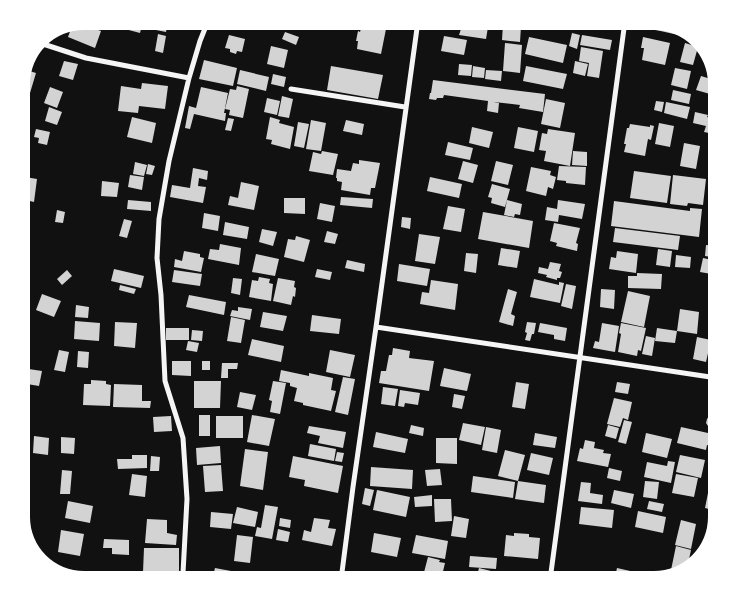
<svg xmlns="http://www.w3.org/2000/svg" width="738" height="601" viewBox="0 0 738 601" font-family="'Golos Text',sans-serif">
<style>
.building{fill:#d3d3d3}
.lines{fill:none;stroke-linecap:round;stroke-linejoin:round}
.minor{stroke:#f5f5f5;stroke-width:5}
</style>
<rect width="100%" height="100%" fill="#111"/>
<path class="building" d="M120,21H143L140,33L125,29L126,26L119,24Z
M147,21H168L166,32L146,28Z
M460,21H489L486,39L459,35L461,29L459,28Z
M554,21H568V28L554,27Z
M657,22L684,32L683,36L656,30Z
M79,23L101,31L95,48L68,37L72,26Z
M503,24L521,26L520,42L502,40Z
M362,25L386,29L381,54L357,49L358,41H356L358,31L360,32Z
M285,32L299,37L296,45L282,39Z
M572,33L580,35L577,49L569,46Z
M158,34L166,36L163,53L155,51Z
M229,35L245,39L242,52L237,51L236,54L230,52V49L225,48Z
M582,35L612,40L610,50L580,45Z
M444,36L467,40L464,55L441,51Z
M529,37L567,45L563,63L525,54Z
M643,37L670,43L665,65L642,60L644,48H641Z
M505,43L522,45L520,73L503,71Z
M685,43L698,47L693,65L680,62Z
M271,46L288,50L284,68L267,64Z
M581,47L603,51L599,78L587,76L589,63L579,61Z
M204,60L237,68L233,86L199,79Z
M64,61L78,64L73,80L59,76Z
M575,61L588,64L585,76L573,73Z
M459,64L472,65L471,76L458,75Z
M331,66L383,75L378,99L327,90Z
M473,66L485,68L484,78L472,77Z
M526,66L567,74L563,89L523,81Z
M675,68L691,71L687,89L671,85Z
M26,70L36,73L30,93L21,91V80Z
M240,70L269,77L266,91L237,84Z
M486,70L502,71L501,81L485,79Z
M273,74L286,77L284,87L271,84Z
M701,76L714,80L710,94L696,90Z
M433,80L545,94L543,112L519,108L520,105L494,102L499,103L498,113L487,111L488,101L444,95L443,98H437L436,100L429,99L430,93H431Z
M142,83L168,86L165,109L139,106L138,113L118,111L121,86L141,89Z
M237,86L249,89L243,118L229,115L230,110L225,109L230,89L236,90Z
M50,87L63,92L57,108L44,103Z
M201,87L228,93L224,113H226L225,121L194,114L190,129L185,128L189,106L196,108Z
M673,90L691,94L689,104L671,100Z
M282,96L293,99L289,118L278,116Z
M267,98L280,101L277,115L264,112Z
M546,99L565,103L560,128L541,124Z
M656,101L664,102L662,112L654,110Z
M666,102L690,107L687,119L664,113Z
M49,107L62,112L57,125L45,121Z
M695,112L708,115L707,117L717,120L714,134L704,132L706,126L693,123Z
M132,117L156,123L152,143L127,137Z
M270,117L280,120L279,123L294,127L290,149L271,144L272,140L266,139Z
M228,118L234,119L231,131L225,130Z
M311,120L326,123L321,151L306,149Z
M346,120L364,124L362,135L343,131Z
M298,122L309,124L304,148L294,146Z
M659,123L674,126L670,147L655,144Z
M630,124L650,127V125L654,126L651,140L648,139L645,156L624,152L626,144H624L627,128H629Z
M472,127L493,132L489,148L469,143Z
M518,127L538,131L534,152L514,148Z
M36,129L50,132L47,145L38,143L39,138L34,137Z
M548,129L575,133L570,166L544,161L546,151L539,150L542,133L547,134Z
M448,142L473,148L470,160L445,155Z
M684,143L700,146L696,169L680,166Z
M322,151L338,154L333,175L309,171L313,152L321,154Z
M573,151L587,152V166L572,165Z
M359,160L380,163L375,188H371L370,195L341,190L342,182L337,181V178H336L337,169L351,171L353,163L359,164Z
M463,161L478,165L473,183L458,179Z
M496,161L513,165L508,185L491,181Z
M135,162L147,165L144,176L133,174Z
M148,164L155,166L152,175L146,174Z
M559,166L586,167L585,185L566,183V181L557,180Z
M531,167L551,171L550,175L556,177L553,189L548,187L546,196L526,191Z
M193,168L208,171L207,180L199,178L198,186L206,187L203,203L170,197L172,185L190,188Z
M634,171L671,176L667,203L630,198Z
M130,175L144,177L142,190L128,187Z
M673,175L706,179L703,205L688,203L687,206L670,204Z
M25,177L37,179L34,202L21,199Z
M430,177L462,184L459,198L427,191Z
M102,181L119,183L117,197L101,196Z
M241,182L259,186L254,210L228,205L230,196L238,198Z
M492,184L510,189L505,207L491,203L492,198L488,197Z
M341,197L373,199L372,208L340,205Z
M284,198H305V214L284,213Z
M128,200L151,202V211L127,209Z
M507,200L522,204L520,215L515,214L514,217L504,215Z
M558,200L585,204L582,219L559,215L558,222L545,220L547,207L557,209Z
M614,201L690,211V208L702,209L699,237L611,226Z
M320,203L335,206L332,222L317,219Z
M448,206L465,209L461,232L443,229Z
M57,210L65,212L63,223L55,222Z
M483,212L533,221L529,248L478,239Z
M204,213L220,216L218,231L202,228Z
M402,217L411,218L410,229L401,227Z
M124,219L132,221L127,238L119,236Z
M225,222L249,227L247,239L223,235Z
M554,223L580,228L576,243L578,244L577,251L556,246L557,243L550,241Z
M615,228L680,236L678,250L613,242Z
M262,229L277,232L273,246L259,242Z
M327,231L338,234L335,244L324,242Z
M419,234L440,237L435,264L415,261Z
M296,236L310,240L304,262L284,257L288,239L295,240Z
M220,244L241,248L239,265L208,259L210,249L219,250Z
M706,245L717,246V258L705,256Z
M501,248L520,251L517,268L498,265Z
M658,249L672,251L670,267L656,265Z
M184,251L200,254V257L204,258L201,272L174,267L175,259L182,261Z
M617,251L638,254L636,273L609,269L611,257L616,258Z
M466,253L478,254L476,273L464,271Z
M256,254L279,259L275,276L252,272Z
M676,255L691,257L690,268L675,267Z
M703,258L717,261V275L700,272Z
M347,260L365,264L364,272L345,268Z
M550,262L561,264L559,271L562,272L560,278H557V280L546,277L547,275L538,273L539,267L548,269Z
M399,264L430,269L427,286L397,281Z
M114,269L144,276L141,288L111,281Z
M317,269L332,272L330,280L315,277Z
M67,270L72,276L62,285L57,279Z
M174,270L202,274L200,286L172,282Z
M637,273L662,274L661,289L628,288V276H637Z
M259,277L270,279L269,283L273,284L271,301L249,297L252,280L258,281Z
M233,278L242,279L240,295L231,293Z
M278,278L295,281L294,287L296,288L295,297L293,296L291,305L273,301Z
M534,279L559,285V282L564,283L560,303L530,297Z
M431,280L458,284L455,310L420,304L422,292L429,293Z
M566,284L576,286L572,309L561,306Z
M120,285L136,289L134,294L119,290Z
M508,289L517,292L511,314L515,316L513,326L499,322Z
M601,289L615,290L614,309L600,307Z
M628,291L650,296L644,327L621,322Z
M42,294L61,301L54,317L36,310Z
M189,295L226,302L224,315L186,307Z
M76,305L89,307L88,318L75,317Z
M238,307L252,309L250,320L230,316L232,310L238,311Z
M680,309L699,312L697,334L677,331Z
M263,312L287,316L283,331L260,327Z
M312,315L341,319L339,334L310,331Z
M231,317L245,320L241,343L227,341Z
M75,321L100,323L99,341L74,339Z
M115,322L137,323L135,348L114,346Z
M527,322L536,323L534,334H532L530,341L525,340L527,333L525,332Z
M540,323L567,328L565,341L554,339V335L538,332Z
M602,323L619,326L615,352L593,348L595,341L599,342Z
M621,323L646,328L641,351L638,350L637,356L618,352L621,334L619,333Z
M166,328H189V340H166Z
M657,328L677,331L675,343L655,341Z
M192,330L203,331L202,341L191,340Z
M646,336L655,338L652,356L642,354Z
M697,337L711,340L706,362L693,359Z
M252,339L284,346L281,362L248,355Z
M188,341L199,343L197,352L186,350Z
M393,348L410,351L409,358L434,361L429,391L379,383L381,371H386L389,355H392Z
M59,350L69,352L65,372L54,370Z
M330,350L355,355L350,377L326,372Z
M78,351L89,352L88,368L77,367Z
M710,358L717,359V369L708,367Z
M172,361H191V376L172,375Z
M202,361H210V370H202Z
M222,363H238L237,369H228V378H221Z
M22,368L42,371L39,386L21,383Z
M444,368L471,374L467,391L440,386Z
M281,370L309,376V373L333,378L331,390L336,391L331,411L303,405V403L294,401L297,388L290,386V383L279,381Z
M343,377L355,379L348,415L335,412Z
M91,380L106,381V384L111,385L110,406L83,405L84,384H91Z
M194,381H221L220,408H194Z
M273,381L286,383L280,414L270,412L272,401L269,400Z
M516,382L529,384L525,409L512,407Z
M617,382L630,384L628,394L615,392Z
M114,384L142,385V401H151L150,408L113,407Z
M383,387L398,389L395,406L381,404Z
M400,390L420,393L418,405L405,403L404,407L398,406Z
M240,392L256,395L252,410L237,407Z
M454,394L465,396L462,409L452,407Z
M614,398L632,402L628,420L623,418L620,427L607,424Z
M199,415H210V436H199Z
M252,415L275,419L269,446L247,442Z
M712,415H717V428H715L708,426L706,423L707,419L709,416Z
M171,416L172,431L154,432L153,417Z
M216,416H243V438H216Z
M624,420L632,422L626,444L618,442Z
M463,423L485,427L481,445L459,440Z
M411,425L424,428L423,436L409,433Z
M608,425L619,428L616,439L605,436Z
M309,426L346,432L343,448L318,443L320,436L307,433Z
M486,427L501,430L497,453L482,450Z
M681,427L717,435L714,447L707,445L706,450L677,443Z
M21,432L29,433L25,455L21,454Z
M376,432L408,439L405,453L373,447Z
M535,433L557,437L555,448L533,445Z
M646,433L672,439L667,458L642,452Z
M34,436L49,438L48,455L33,453Z
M61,437L75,438L74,454L61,453Z
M436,438H457V464L436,463Z
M585,440L595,442L594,448L604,450L603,453L611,454L608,467L577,461L580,448L583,449Z
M310,444L336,449L334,461L308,456Z
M220,446L221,463L197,465L196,448Z
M245,449L268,452L263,490L240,486Z
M505,450L525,455L518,481L498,476Z
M337,452L344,453L342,462L335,461Z
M531,453L553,458L549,475L527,470Z
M132,455H147V468L118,469L117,459H132Z
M680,455L705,460L701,478L676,472Z
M151,456L160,457L159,471H150Z
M293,456L343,466L338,493L304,486L305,480L289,477Z
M668,461L675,462L671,483L644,477L647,462L667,466Z
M221,465L223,491L205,492L203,466Z
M371,467L413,470L412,489L370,486Z
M609,468L622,471L620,481L607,478Z
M440,469L442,485L427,486L425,470Z
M62,470L72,471L70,494H60Z
M132,474L147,476L145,497L129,495Z
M676,474L698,478L694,497L672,493Z
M473,476L515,482L513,498L471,492Z
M711,478L717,479V511L705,508Z
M518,481L546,485L544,503L515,499Z
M645,481L659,482L657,499L643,497Z
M581,482L591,483L590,493L603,495L602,504L578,501Z
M365,488L374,490L370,506L362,504Z
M377,490L410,497L406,517L373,510Z
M614,490L634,494L631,508L611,503Z
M432,495V506L415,507L414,497Z
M434,499H451L452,521L435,522Z
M68,501L93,506L90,523L65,518Z
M649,501L664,504L662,512L647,509Z
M265,505L278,507L272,539L255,536L257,527L261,528Z
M237,507L258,512L255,527L233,523Z
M581,507L614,510L612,528L579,524Z
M638,511L666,517L663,533L635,527Z
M211,512L233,514L231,529L210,527Z
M454,516L469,519L466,538L451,536Z
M280,518L291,520L290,528L279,526Z
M314,518L330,520L328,528L336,529L332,546L302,540L304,530L311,532Z
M147,519L167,520V533L177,535L176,545L145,543Z
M681,520L696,524L691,549L675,545Z
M278,529L290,532L288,542L276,540Z
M61,530L84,534L80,556L58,552Z
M374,533L401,538L397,557L371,552Z
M514,533L529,534V537L540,538L538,559L504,556L506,535L514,536Z
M237,535L253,537L250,563L234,561Z
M416,535L448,541L445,559L412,553Z
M104,539L129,540V555L112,554V548H103Z
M676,546L691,550L688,564L674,570H671Z
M144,548H179V572H143Z
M470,556L497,558L496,569L469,567Z
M428,557L440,560L439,562L445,563L441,580H422Z
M215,568L231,571L229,580H212Z
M479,568L491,571L490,580H476Z
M617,568L639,573L638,580H622V579L615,577Z
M70,571L84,573L83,579L69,574Z
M644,572L656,575V579L642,580Z"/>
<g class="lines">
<path class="minor" d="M40,43L86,58L189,78
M291,89L405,107
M21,324L26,314
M376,327L717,378
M182,580L183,573L187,499L183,438L165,381L161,295L157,258L159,219L169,161L189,78L200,41L208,21
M341,580L353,487L376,327L418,21
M550,580L625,21"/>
</g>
<path d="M0 0H738V601H0ZM84 30H654A54 54 0 0 1 708 84V517A54 54 0 0 1 654 571H84A54 54 0 0 1 30 517V84A54 54 0 0 1 84 30Z" fill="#fff" fill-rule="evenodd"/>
</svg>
